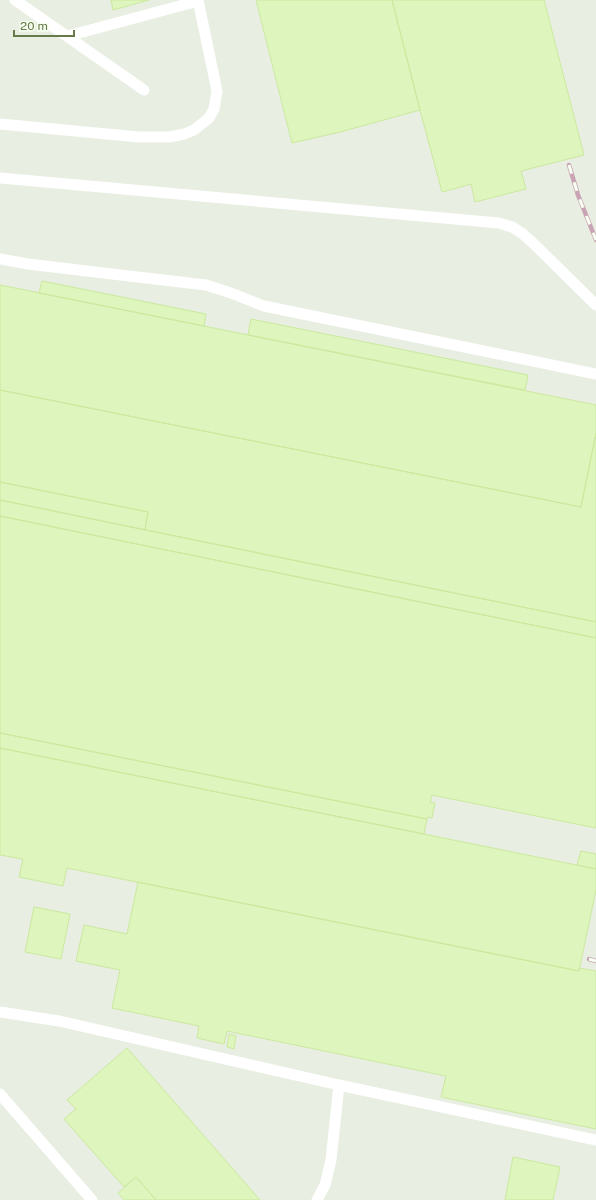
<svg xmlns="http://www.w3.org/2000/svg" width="596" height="1200" viewBox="0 0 596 1200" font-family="'Public Sans',sans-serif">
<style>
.industrial{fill:#e8eee1}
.building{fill:#def5be;stroke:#cbe99d}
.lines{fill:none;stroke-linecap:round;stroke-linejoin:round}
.lane{stroke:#fff;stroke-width:11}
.rail-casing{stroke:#c9a4b5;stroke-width:4.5}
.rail{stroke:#f6fff0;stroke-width:3;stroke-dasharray:9;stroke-linecap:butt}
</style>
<rect width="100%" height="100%" fill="#f0fee8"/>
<path class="industrial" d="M0,0H596V1200H0Z"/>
<path class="building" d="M111,0H149L113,10Z
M256,0H392L420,110L340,132L292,143Z
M392,0H544L584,155L521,171L526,189L475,202L471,184L442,192L420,110Z
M42,281L206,314L204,326L39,293Z
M0,285L596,405V433L581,507L0,390Z
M251,319L528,375L525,390L248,335Z
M0,390L581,507L596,433V622L145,530L148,512L0,482Z
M0,482L148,512L145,530L0,500Z
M0,500L596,622V638L0,516Z
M0,516L596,638V828L432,795L430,802L435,803L432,818L427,817V819L0,733Z
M0,733L427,819L424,834L0,748Z
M0,748L596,869V890L579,971L67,868L63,886L19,877L23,859L0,855Z
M581,851L596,854V869L577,865Z
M138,882L579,971V968L596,971V1129L441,1097L446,1076L227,1031L224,1044L197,1038L199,1026L112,1008L120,970L76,961L84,925L127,934Z
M34,907L70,914L61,959L25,952Z
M229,1034L236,1036L234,1049L227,1047Z
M127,1048L260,1200H156L136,1177L124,1187L64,1119L76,1109L67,1100Z
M513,1157L560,1167L553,1200H505Z
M136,1177L156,1200H124L118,1193Z"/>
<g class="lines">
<path class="lane" d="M15,0L144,90
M68,36L198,1
M0,124L139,137H170L184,134L194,130L209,118L214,109L217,91L198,0
M0,178L499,223L512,227L523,234L535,245L596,305
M0,259L28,264L95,272L206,285L231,293L264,306L596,374
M0,1012L59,1021L339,1085L331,1160L325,1185L317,1200
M339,1085L596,1140
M0,1094L92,1200"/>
<defs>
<path id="rail" d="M569,165L578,195L596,240
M589,959L596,961"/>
</defs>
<use href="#rail" class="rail-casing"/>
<use href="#rail" class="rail"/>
</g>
<path d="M14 30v6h60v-6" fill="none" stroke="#687a4a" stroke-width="2"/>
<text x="20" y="30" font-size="12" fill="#687a4a" stroke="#f6fff0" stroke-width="3" paint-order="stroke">20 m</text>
</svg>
